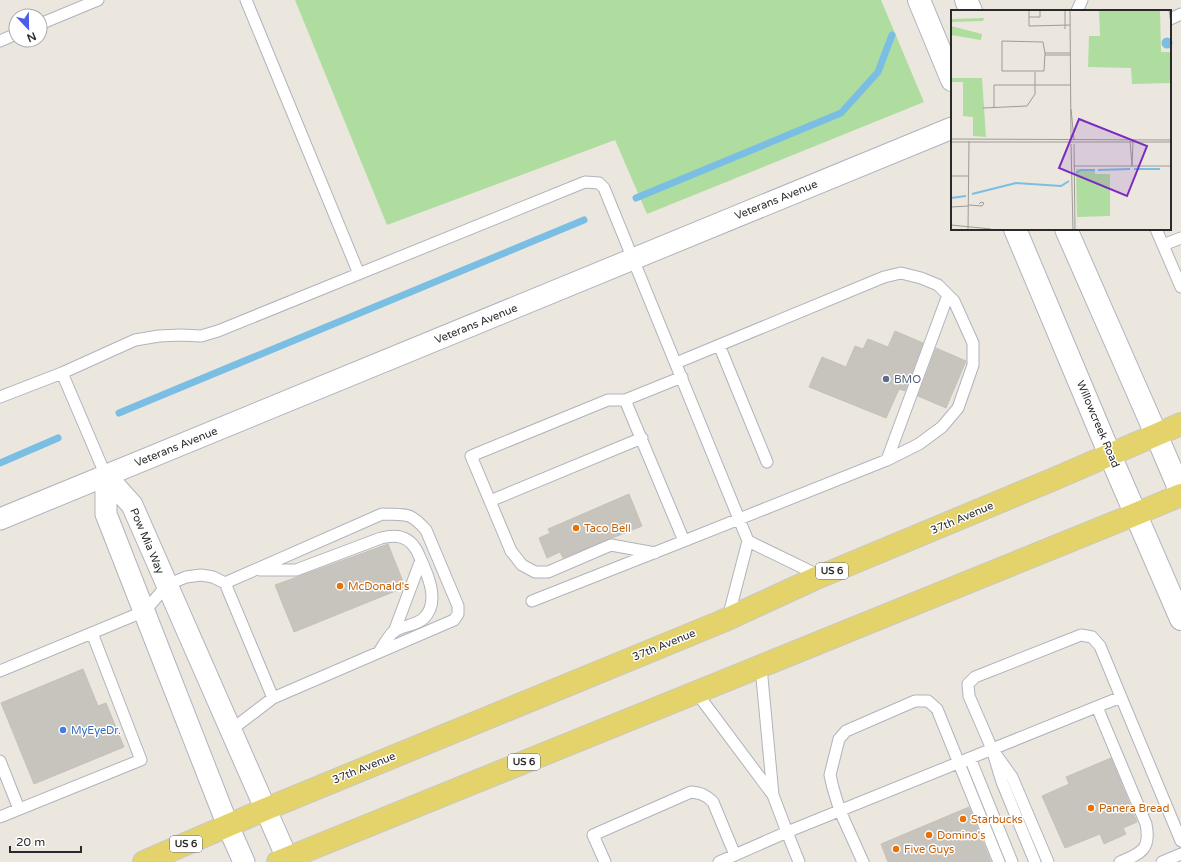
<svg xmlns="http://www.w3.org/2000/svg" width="1181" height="862" viewBox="0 0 1181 862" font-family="'Varela Round',sans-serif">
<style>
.green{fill:#afdd9f}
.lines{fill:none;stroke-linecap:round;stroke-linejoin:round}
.stream{stroke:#7abee4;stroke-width:7}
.building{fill:#c7c3bd;stroke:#c6c2b8}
.service-casing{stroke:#b1b3bd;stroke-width:13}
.minor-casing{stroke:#b1b3bd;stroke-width:23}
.tertiary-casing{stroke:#b1b3bd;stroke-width:24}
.secondary-casing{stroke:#b1b3bd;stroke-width:24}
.primary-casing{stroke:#c8c8c8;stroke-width:24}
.service{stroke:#fff;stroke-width:11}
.minor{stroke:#fff;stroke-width:21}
.tertiary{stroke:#fff;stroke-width:22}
.secondary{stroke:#fff;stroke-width:22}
.primary{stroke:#e4d36a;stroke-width:22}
.service-dot{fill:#5c6f8a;stroke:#fff;stroke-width:1.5}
.food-dot{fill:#e8710a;stroke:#fff;stroke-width:1.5}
.shop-dot{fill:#3f7fe0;stroke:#fff;stroke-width:1.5}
.labels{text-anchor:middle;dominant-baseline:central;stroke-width:3;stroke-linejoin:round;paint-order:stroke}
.shield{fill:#fff;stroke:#6a6a6a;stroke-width:1}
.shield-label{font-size:10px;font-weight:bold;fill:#2a2a2a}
.street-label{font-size:11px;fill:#2a2a2a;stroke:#fff}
.service-label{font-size:11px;fill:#4e5e75;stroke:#fff;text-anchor:start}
.food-label{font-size:11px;fill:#c56008;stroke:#fff;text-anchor:start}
.shop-label{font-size:11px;fill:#366cbe;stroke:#fff;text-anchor:start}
.inset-river{fill:none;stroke:#7abee4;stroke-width:2}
.inset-road{fill:none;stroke:#9e9b96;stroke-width:1}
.view{fill:#7b2cbf;fill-opacity:0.15;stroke:#7b2cbf;stroke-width:2}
.inset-edge{fill:none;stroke:#2a2a2a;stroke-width:2}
</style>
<rect width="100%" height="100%" fill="#ebe7de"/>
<path class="green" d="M295,0H881L924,102L647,214L615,140L387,225Z"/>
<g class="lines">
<path class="stream" d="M636,198L841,113L878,72L892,35
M119,413L584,220
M0,463L58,438"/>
</g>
<path class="building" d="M895,331L923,343L905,391L899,389L886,418L809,387L822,357L846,367L855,346L863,349L868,339L888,347Z
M936,348L966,361L946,408L918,396Z
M629,494L642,526L563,558L560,552L547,558L539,538L550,533L548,529Z
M388,544L404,584L403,588L294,632L275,585Z
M83,669L98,706L106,703L124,747L34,784L1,703Z
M1111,758L1137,822L1123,828L1126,834L1104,844L1100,834L1065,848L1042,796L1069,784L1066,777Z
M969,807L991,862H888L881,844Z"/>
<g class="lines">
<defs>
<path id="service" d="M246,0L359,274
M1077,11L1082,0
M1170,19L1181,14
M40,24L98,0
M0,41L16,34
M1156,229L1181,287
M1163,245L1181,238
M719,345L767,462
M676,363L884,277L901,273L921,278L938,285L954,301L973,343V365L958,408L942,427L919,444L887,460L684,541L625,400L682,377
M62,373L106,476
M0,397L62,373L135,340L159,336L181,335L201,336L218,331L585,182L599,183L604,188L748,541L728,618
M625,400H608L471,456L511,551L522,565L535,572H548L611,545L655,553
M887,460L948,295
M490,501L642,438
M748,541L820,576
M260,570H296L381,538C396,534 409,536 417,551C425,569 442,600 424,618C416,626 402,625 393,632C388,637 383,646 379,652
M225,583L382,514C406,515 409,511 426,530L458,606V614L454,620L273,698L231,730
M532,601L684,541
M394,632L421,560
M761,667L773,795
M0,671L145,611L167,585L186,577L201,575L213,577L225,583L273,698
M696,692L773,795L787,832L719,862
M1097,707L1146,824C1151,849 1142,853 1120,862
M997,756L1012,777L1048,862
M970,758L1012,862
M0,761L19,809
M0,817L141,760L92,633
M605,862L593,835L691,792C701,793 706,795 713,802L735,855
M799,862L787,832L1121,697L1181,841
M863,862L840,811L833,788L830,775L839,739L846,731L915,701H928L937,709L999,862
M1035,862L1002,782L992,749L969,696L968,684L975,677L1081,635L1092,637L1100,646L1121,697
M1162,862L1181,854"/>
<path id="minor" d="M106,476L132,505L287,858
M106,476V514L228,826L244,862
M0,519L952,128"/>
<path id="tertiary" d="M919,0L952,80
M966,0L971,11
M1015,229L1110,455
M1066,229L1156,434"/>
<path id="secondary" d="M1156,434L1181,493
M1110,455L1181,619"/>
<path id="primary" d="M144,862L266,809L723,621L814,579L1054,479L1181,424
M278,862L1136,514L1181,495"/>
</defs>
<use href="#service" class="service-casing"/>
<use href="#minor" class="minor-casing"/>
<use href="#tertiary" class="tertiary-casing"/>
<use href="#secondary" class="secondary-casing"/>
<use href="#primary" class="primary-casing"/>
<use href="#service" class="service"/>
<use href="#minor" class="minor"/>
<use href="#tertiary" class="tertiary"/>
<use href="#secondary" class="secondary"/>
<use href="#primary" class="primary"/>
</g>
<circle class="service-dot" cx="886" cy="379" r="4"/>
<g class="food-dot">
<circle cx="576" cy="528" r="4"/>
<circle cx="340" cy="586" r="4"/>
<circle cx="1091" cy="808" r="4"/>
<circle cx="963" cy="819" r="4"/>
<circle cx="929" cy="835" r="4"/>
<circle cx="896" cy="849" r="4"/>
</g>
<circle class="shop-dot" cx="63" cy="730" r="4"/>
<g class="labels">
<g class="shield">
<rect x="816" y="563" width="32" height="16" rx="3"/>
<rect x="508" y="754" width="32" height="16" rx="3"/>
<rect x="170" y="836" width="32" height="16" rx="3"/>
</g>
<g class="shield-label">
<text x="832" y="571">US 6</text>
<text x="524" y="762">US 6</text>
<text x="186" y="844">US 6</text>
</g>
<g class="street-label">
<text transform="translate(776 200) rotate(-22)">Veterans Avenue</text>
<text transform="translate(476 324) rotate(-22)">Veterans Avenue</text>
<text transform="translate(1098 424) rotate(67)">Willowcreek Road</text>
<text transform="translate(176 447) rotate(-22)">Veterans Avenue</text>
<text transform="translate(962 518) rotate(-23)">37th Avenue</text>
<text transform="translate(147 541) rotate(67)">Pow Mia Way</text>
<text transform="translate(664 645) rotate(-22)">37th Avenue</text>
<text transform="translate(364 768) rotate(-22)">37th Avenue</text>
</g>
<g class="service-label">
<text x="894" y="379">BMO</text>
</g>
<g class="food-label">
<text x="584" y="528">Taco Bell</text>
<text x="348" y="586">McDonald's</text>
<text x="1099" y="808">Panera Bread</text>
<text x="971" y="819">Starbucks</text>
<text x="937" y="835">Domino's</text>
<text x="904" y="849">Five Guys</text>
</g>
<g class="shop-label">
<text x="71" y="730">MyEyeDr.</text>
</g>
</g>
<g transform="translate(951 10)">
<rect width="220" height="220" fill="#ebe7de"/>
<path d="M148,0H209L210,42H220L219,73L181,74L180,58L137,57L138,26H149ZM33,8L32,11L0,12V9ZM0,16L31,24L30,30L0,25ZM0,68H31L35,127L22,126V107L12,106V72H0ZM125,159H144V164H159V206L126,207Z" fill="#afdd9f"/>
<path d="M210.5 33a5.5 5.5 0 1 1 11 0a5.5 5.5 0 1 1-11 0Z" fill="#7abee4"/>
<path class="inset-river" d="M183,159H209M147,160L179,159M125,163L130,160H144M21,184L65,173L110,176L118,171M0,188L15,186"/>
<path class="inset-road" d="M78,0V16L119,15M119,0L120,130M218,0L220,13M78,7H89V0M114,19V0M51,31L92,32L94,43L93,61H51ZM94,43H120M94,45H119M32,98L76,96L84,84V62M43,98V75H120M120,99L123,130M0,129L220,130M179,131L181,156M0,132H220M120,134L122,220M123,134L124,220M123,156H220M181,156L182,131M0,166H18M18,195L31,196L33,193L30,192L28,194M0,197L18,196M0,215L40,219M17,220L18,131"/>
<path class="view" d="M128,109L196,136L176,186L108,158Z"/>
<rect width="220" height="220" class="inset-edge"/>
</g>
<g transform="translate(28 28) rotate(158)"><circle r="19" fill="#ffffff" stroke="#aaaaaa"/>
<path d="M0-3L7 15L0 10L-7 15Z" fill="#4c5bea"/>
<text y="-6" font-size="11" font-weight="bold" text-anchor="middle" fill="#2a2a2a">N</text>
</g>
<path d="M10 846v6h71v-6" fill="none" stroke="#2a2a2a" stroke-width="2"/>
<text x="16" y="846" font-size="12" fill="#2a2a2a" stroke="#ffffff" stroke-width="3" paint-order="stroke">20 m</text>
</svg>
